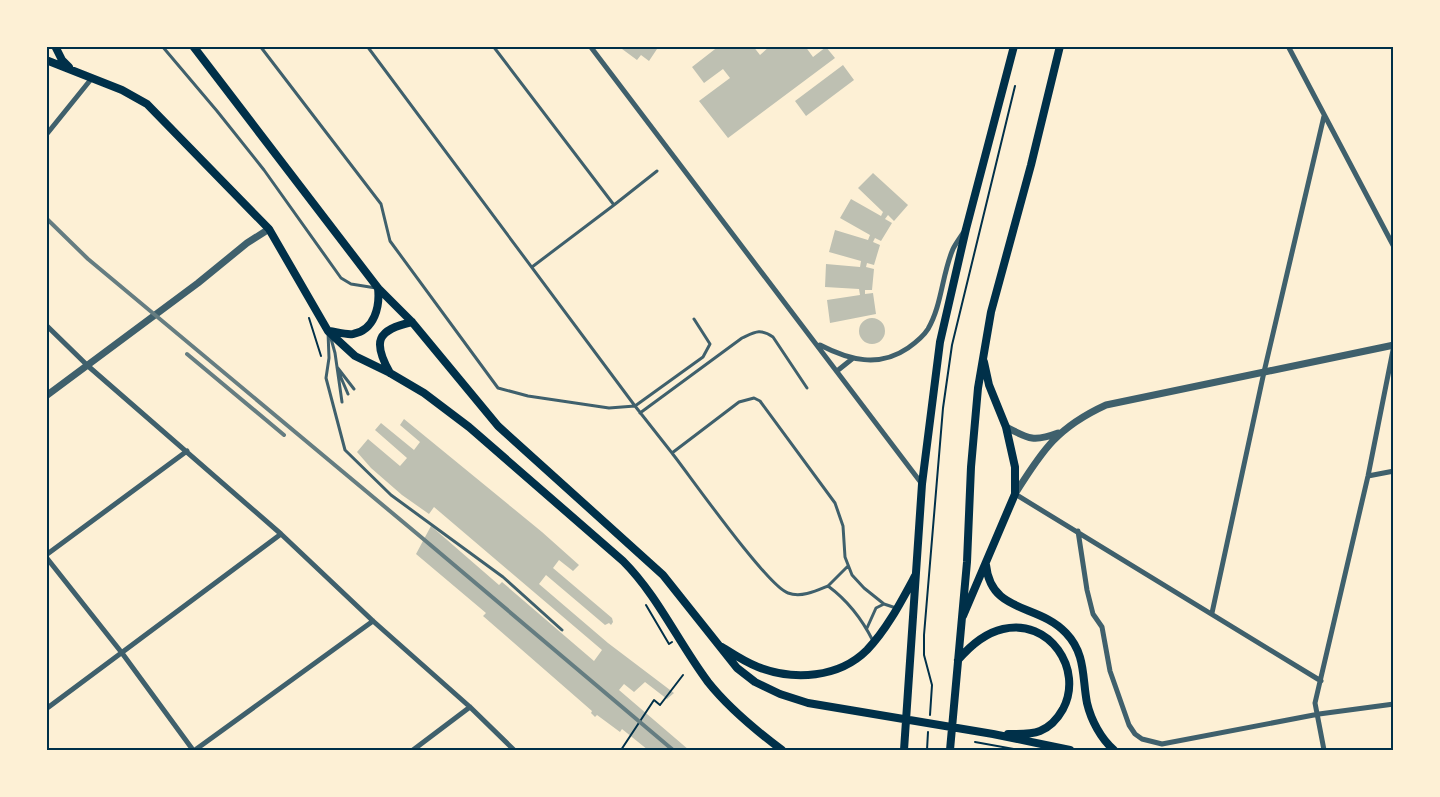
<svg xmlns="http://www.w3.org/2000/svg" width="1440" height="797" viewBox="0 0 1440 797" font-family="Overpass,sans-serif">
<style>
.building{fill:#bec0b2}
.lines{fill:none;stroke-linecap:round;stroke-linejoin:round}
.path{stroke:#003049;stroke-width:2}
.service{stroke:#3f606c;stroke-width:3}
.minor{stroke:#3f606c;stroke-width:5}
.tertiary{stroke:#3f606c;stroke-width:7}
.secondary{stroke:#003049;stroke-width:8}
.rail{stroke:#657d81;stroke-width:4}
.neatline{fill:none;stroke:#003049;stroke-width:2}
</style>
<rect width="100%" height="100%" fill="#fdf0d5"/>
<path class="building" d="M618,46H659L649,61L641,55L637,60Z
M719,46H753L760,55L770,46H805L813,57L826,47L835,58L728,138L699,101L730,78L723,69L704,83L692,67Z
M843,65L854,80L806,116L795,101Z
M873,173L908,205L894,221L888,215L885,219L892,223L881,241L875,238L873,242L880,245L874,265L867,263L866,267L874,269L872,290H865V294L873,293L876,314L830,323L827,300L860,295L859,289L825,287L826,264L860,267L861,261L829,252L835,230L868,240L870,235L840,218L851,199L881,216L883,212L858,188Z
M859 331a13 13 0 1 1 26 0a13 13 0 1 1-26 0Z
M404,419L542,532L579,565L573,571L559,560L553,568L612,618L613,622L611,625L609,623L605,625L546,575L539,584L608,643L674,693L667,699L645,682L634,692L624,684L619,690L689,750H648L622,729L620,732L597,715L595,717L591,713L592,711L483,616L486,613L416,554L431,526L499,585L502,582L594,661L602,650L434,507L429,514L402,495L371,468L357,452L368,439L400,466L407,458L375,430L381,423L414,450L420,442L400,425Z"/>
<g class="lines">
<path class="path" d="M309,318L321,356
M646,605L669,644L672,642
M930,715L932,685L924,655V635L943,408L952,345L1015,86
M975,742L1019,750
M621,750L654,700L660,705L683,675
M927,750L928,732"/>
<path class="service" d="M162,46L217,111L264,170L341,278L351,284L376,288
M260,46L381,204L390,241L498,388L528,396L609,408L635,406L367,46
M493,46L614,205L532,267
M614,205L657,171
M328,332L329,358L326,378L345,450L391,495L503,577L562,630
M330,335L335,353L342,402
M337,367L354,389
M339,373L348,394
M640,413L742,338C755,332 760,328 773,337L807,388
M672,453L635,406L703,357L710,344L694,319
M828,586L848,566
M867,628L876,608L884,604
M873,641C863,621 847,600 828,586C816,591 801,598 788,593C768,587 690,476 672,453L739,402L754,398L760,401L835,503L843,526L845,557L852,575L864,588L884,604L896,608"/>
<path class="minor" d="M590,46L922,484
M1288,46L1394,247
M46,135L92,78
M46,325L88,366L281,534L373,621L470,707L514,750
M820,345C849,360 879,368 908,348C915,343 923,337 928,329C942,305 942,274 953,249C956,243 960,238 963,233
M837,371L852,359
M1368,476L1394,471
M1015,494L1321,681
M1078,531L1087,590L1093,614L1102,627L1110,671L1129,725L1135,734L1142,739L1162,744L1319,714L1394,704
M46,555L187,451
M46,557L122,653L193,750
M1212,613L1264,372L1324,116
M46,709L281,534
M195,750L373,621
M413,750L470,707
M1324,750L1315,703L1368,476L1394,345"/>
<path class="tertiary" d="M46,396L198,283L247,243L269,229
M1006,427C1029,439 1034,442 1058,433
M1015,494C1043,449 1058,427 1106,405L1394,345"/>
<path class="secondary" d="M55,46L62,60L69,67
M193,46L378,288L412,322L498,426L663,575L737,668L755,682L780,694L808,703L993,734L1070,750
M46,60L122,90L147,104L269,229L328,331L343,345L355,356L390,373L424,393L469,427L623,561C658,596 678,642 708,682C727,706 758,732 782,750
M329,331C337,332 346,335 353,334C375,330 380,306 378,288
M390,373C372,341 377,330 412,322
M986,565C991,614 1038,603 1066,633C1086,654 1082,677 1087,703C1091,720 1101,739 1114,750
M963,616L1015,494V467L1006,427L989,385L984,362
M722,647C733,654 745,662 758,667C794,681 839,678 867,650C887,629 901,602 915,576
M958,660C970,646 985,633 1003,629C1049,618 1084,669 1063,709C1058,718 1050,727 1040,731C1030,735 1019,734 1008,734
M904,750L922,484L940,342L966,229L1014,46
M950,750L967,562L971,467L978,388L991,312L1031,165L1060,46"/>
<path class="rail" d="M46,218L88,259L421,537L673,750
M187,354L284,435"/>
</g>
<rect width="1440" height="797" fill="none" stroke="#fdf0d5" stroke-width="96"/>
<rect x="48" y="48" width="1344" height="701" class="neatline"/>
</svg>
